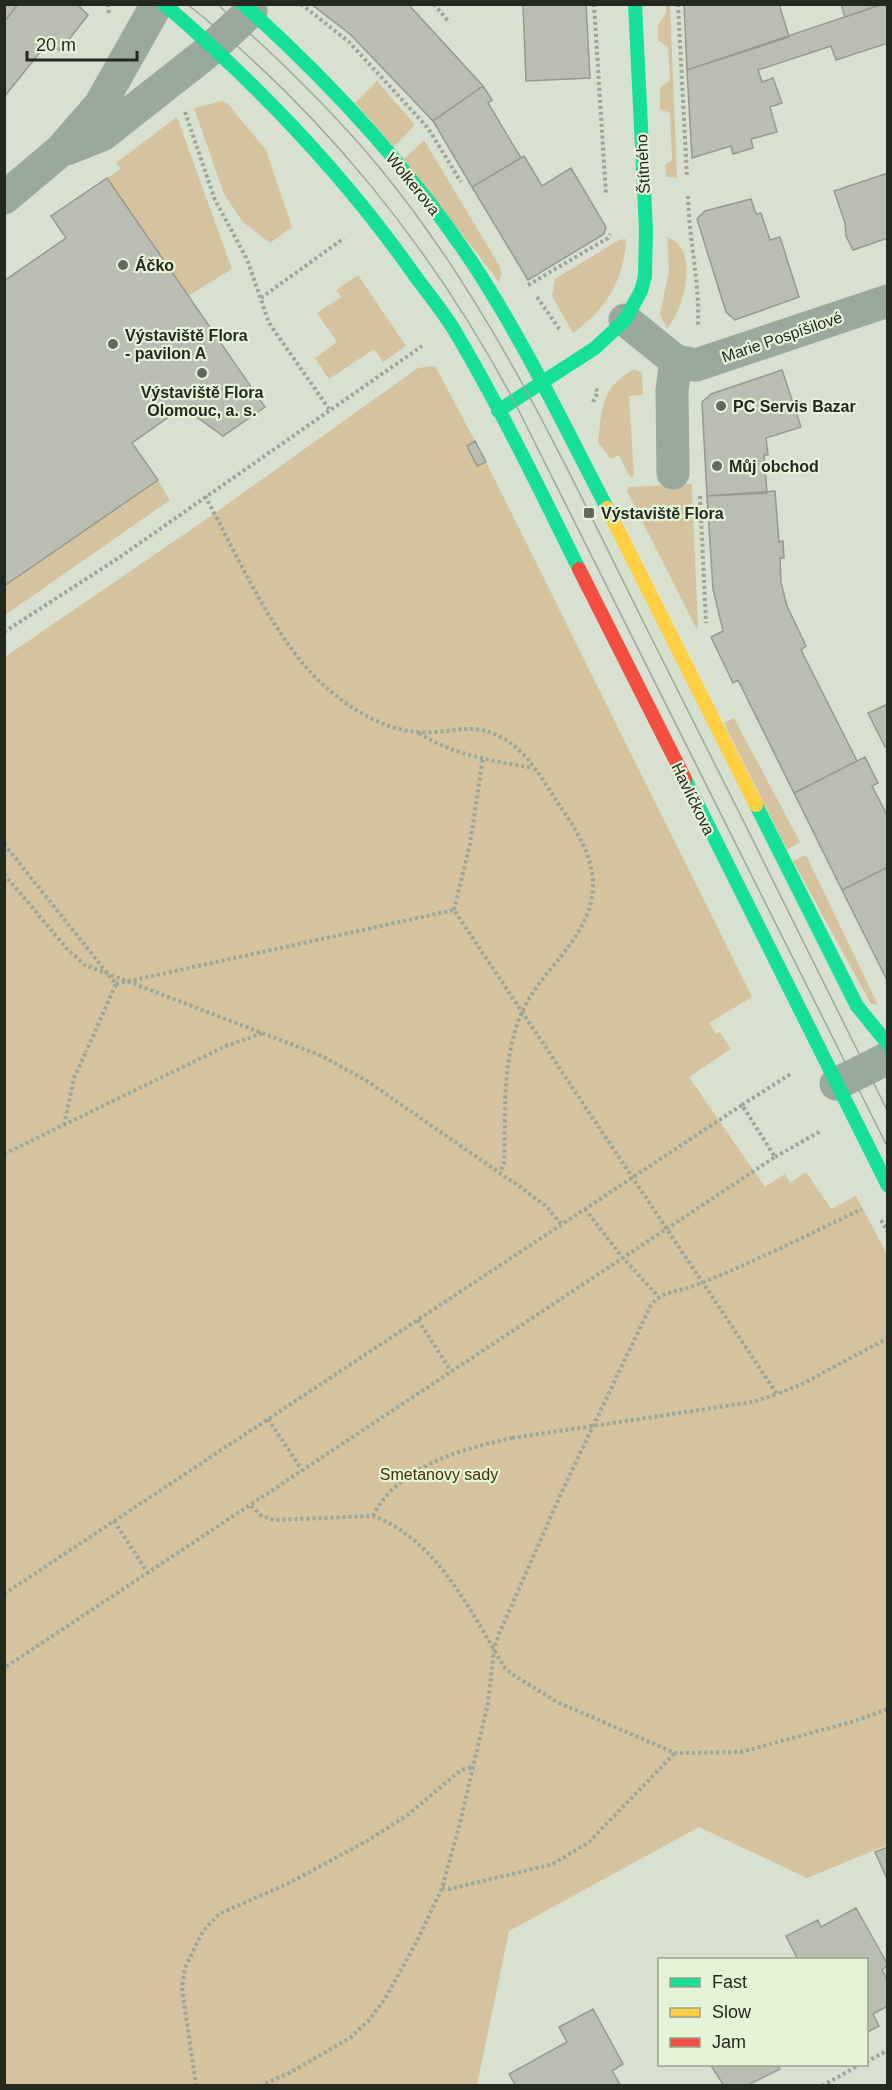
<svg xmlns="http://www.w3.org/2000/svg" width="892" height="2090" viewBox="0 0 892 2090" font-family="Arial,sans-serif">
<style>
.green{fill:#d5c29e}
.building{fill:#babdb1;stroke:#96998c;stroke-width:1.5}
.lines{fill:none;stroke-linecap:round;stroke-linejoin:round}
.path{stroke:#9ba69b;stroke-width:4;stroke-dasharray:3 3;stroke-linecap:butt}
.street{stroke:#99a99b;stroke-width:33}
.fast{stroke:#16e098;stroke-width:14}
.slow{stroke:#ffcf43;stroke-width:14}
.jam{stroke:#f24e42;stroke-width:14}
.tram{stroke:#9da99c;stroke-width:1.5}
.path-bridge{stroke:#9ba69b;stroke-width:4;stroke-dasharray:3 3;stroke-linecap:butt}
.poi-dot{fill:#63695d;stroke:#e5f4d7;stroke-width:2}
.labels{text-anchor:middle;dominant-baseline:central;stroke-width:4.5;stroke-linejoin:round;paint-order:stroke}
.street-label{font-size:16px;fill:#24291f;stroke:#e5f4d7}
.poi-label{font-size:16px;font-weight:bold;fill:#24291f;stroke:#e5f4d7;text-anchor:start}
.park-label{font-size:16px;fill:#442e0d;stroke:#e5f4d7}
</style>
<rect width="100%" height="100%" fill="#d8e0d0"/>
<path class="green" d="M666,5H670L677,178L666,177L665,165L672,160L670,113L660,109V88L670,80L668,47L658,40V25L666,13Z
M377,81L415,125L394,147L355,103Z
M222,101L228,104L266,150L292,227L270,243L243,222L224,194L194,108Z
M177,117L232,269L188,296L107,178L121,169L116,163Z
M424,140L499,265L502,273L499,282L404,159Z
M667,237C701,248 684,309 667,329L660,314L669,271Z
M626,239C624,280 606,310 573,333L552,296L555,279L619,240Z
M358,275L406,346L383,362L374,349L329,379L315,358L337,342L317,313L341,297L336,290Z
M435,366L475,441L467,446L476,466L486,462L752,997L709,1023L716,1034L720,1032L731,1049L689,1077L765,1187L785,1174L790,1183L806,1172L831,1209L856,1196L887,1254V1845L807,1878L699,1827L509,1931L477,2085L5,2086V657L208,518L418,368Z
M634,369L642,373L643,395L629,396L634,476L630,477L619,455L611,459L598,442C603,405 600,389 634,369Z
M158,480L170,500L5,615V586Z
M683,484H692V488L698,627L696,628L627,491L629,487Z
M734,718L800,842L787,850L724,723Z
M806,855L878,1005L871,1004L793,861Z"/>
<path class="building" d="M4,4H18L4,22Z
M18,4H77L88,15L60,51L49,41L4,97V22Z
M311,4H408L483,86L433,121L351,35Z
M523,4H586L590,78L526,81Z
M684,4H779L789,37L687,70Z
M841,4H883L845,17Z
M883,4H888V43L836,60L831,46L758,70L762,82L773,78L782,103L770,107L777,132L751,139L753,148L733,154L731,146L692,158L687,70Z
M483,86L492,100L488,103L521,158L472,187L433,121Z
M524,156L542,186L571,168L606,227L604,234L528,280L472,187Z
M888,173V238L853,250L846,236L845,223L834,191Z
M107,178L265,407L223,436L183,407L132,443L158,480L4,586V281L66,238L51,216Z
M751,199L756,214L761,213L770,240L780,237L799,297L735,320L726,312L697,219L705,211Z
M782,370L801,427L766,438L768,455H764L767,493L707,496L702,402L711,394Z
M475,441L486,462L477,466L467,446Z
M775,491L779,542L783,541L784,558H780L781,583L787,606L806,646L801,650L857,761L794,793L738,680L733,683L711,637L723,631L713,589L707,496Z
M888,704V745L885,747L868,713Z
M865,757L878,783L872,786L888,817V867L842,890L794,793Z
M888,867V982L842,890Z
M888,1847V1881L875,1852Z
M856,1908L888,1965L882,1970L888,1981V2006L873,2014L879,2026L866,2033V1960H798L786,1936L818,1920L821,1927Z
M593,2009L623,2064L612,2071L621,2086H516L509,2074L567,2042L559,2027Z
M710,2064H777L780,2069L746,2086H724Z"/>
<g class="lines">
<path class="path" d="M108,4L109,14
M301,4L349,42L428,128L461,182
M434,4L449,22
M594,4L606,195
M678,4L687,177
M185,112L215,200L247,259L269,323L329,409
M688,196C689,240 700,283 698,326
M528,285L608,238L610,234
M537,297L560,330
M261,298L344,238
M593,402L598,392L595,387
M205,496C239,558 275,644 329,690C352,710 386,730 417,732C454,735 473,718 509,742C531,757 545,784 560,806C575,828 593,856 593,884C593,936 545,965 524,1008C501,1055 506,1113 504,1164L500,1172
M700,496L706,623
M4,632L117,559L422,346
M419,733C452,755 495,761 533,768
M4,874L68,950L85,965L322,1056L367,1081L523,1189L547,1207L561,1224
M454,910L470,844L483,757
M742,1105L792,1073
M64,1125L74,1078L86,1052
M4,1154L226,1046L263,1033
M775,1157L821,1131
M585,1209L622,1257L658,1296
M881,1220L888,1233
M418,1320L451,1371
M268,1419L302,1470
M251,1506L262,1516L274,1520L373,1516C437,1539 472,1614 505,1668L512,1674L557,1702L675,1753L741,1752L855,1721L888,1709
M373,1516C398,1466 462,1449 512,1438
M114,1521L148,1573
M4,1594L742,1105L775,1157L4,1668
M442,1888L450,1889L553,1864L589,1842L675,1753
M866,2062L888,2050
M196,2086L182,1988L185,1968L203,1931L219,1914L287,1884L367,1841L409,1814L461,1770L473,1767
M260,2086L289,2073L350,2038L370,2019L385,1999L417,1941L442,1888L460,1823L488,1703L494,1649L499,1634L564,1487L651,1305C663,1290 679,1292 696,1285C753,1263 807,1235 862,1209
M822,2086L861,2064"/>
<path class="street" d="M67,149L102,135L205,54L251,11
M4,198L60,151L100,105L157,4
M625,320L676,361L696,365L888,301
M673,473L672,390L676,361
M836,1084L888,1058"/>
<path class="fast" d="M164,4C257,84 342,172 413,273C426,291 441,309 453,328C499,405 539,488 579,569
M243,4C332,84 414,172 479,273C527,348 566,429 607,508
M498,411L595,348L625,320L641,291L645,276L646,230L635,4
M685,779L888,1186
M756,805L857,1006L888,1044"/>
<path class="slow" d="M607,508L756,805"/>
<path class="jam" d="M579,569L685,779"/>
<path class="tram" d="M187,4C322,111 433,249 514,401L888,1148
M217,4C275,55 330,108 379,167C492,304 566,467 645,625C727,787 807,949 888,1112"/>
<path class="path-bridge" d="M4,844L116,984L86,1052
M116,984L454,910L777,1394L802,1384L888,1338
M512,1438L753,1402L777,1394"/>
</g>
<g class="poi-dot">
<circle cx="123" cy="265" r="6"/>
<circle cx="113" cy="344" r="6"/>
<circle cx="202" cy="373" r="6"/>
<circle cx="721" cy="406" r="6"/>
<circle cx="717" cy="466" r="6"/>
<rect x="583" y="507" width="12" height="12" rx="3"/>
</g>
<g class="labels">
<g class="street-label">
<text transform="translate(643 164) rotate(-93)">Štítného</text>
<text transform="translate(413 184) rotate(51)">Wolkerova</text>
<text transform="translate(782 337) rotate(-19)">Marie Pospíšilové</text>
<text transform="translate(693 799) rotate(64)">Havlíčkova</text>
</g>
<g class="poi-label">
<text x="135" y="265">Áčko</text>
<text x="125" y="335">Výstaviště Flora<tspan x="125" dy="18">- pavilon A</tspan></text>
<text x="202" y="392" text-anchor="middle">Výstaviště Flora<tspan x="202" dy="18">Olomouc, a. s.</tspan></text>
<text x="733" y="406">PC Servis Bazar</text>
<text x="729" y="466">Můj obchod</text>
<text x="601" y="513">Výstaviště Flora</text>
</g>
<g class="park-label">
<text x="439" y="1474">Smetanovy sady</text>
</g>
</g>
<rect width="892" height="2090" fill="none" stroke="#24291f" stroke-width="12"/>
<rect x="658" y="1958" width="210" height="108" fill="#e5f4d7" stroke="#98a38d" stroke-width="1.5"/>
<rect x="670" y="1978" width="30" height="9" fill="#16e098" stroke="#98a38d" stroke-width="1.5"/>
<text x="712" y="1988" font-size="18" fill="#24291f">Fast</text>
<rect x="670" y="2008" width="30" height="9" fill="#ffcf43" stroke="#98a38d" stroke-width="1.5"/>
<text x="712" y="2018" font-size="18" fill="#24291f">Slow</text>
<rect x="670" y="2038" width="30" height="9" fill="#f24e42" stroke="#98a38d" stroke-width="1.5"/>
<text x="712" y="2048" font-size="18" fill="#24291f">Jam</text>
<path d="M27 51v9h110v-9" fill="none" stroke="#24291f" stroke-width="3"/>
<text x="36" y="51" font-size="18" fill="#24291f" stroke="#e5f4d7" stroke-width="4.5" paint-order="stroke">20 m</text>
</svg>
